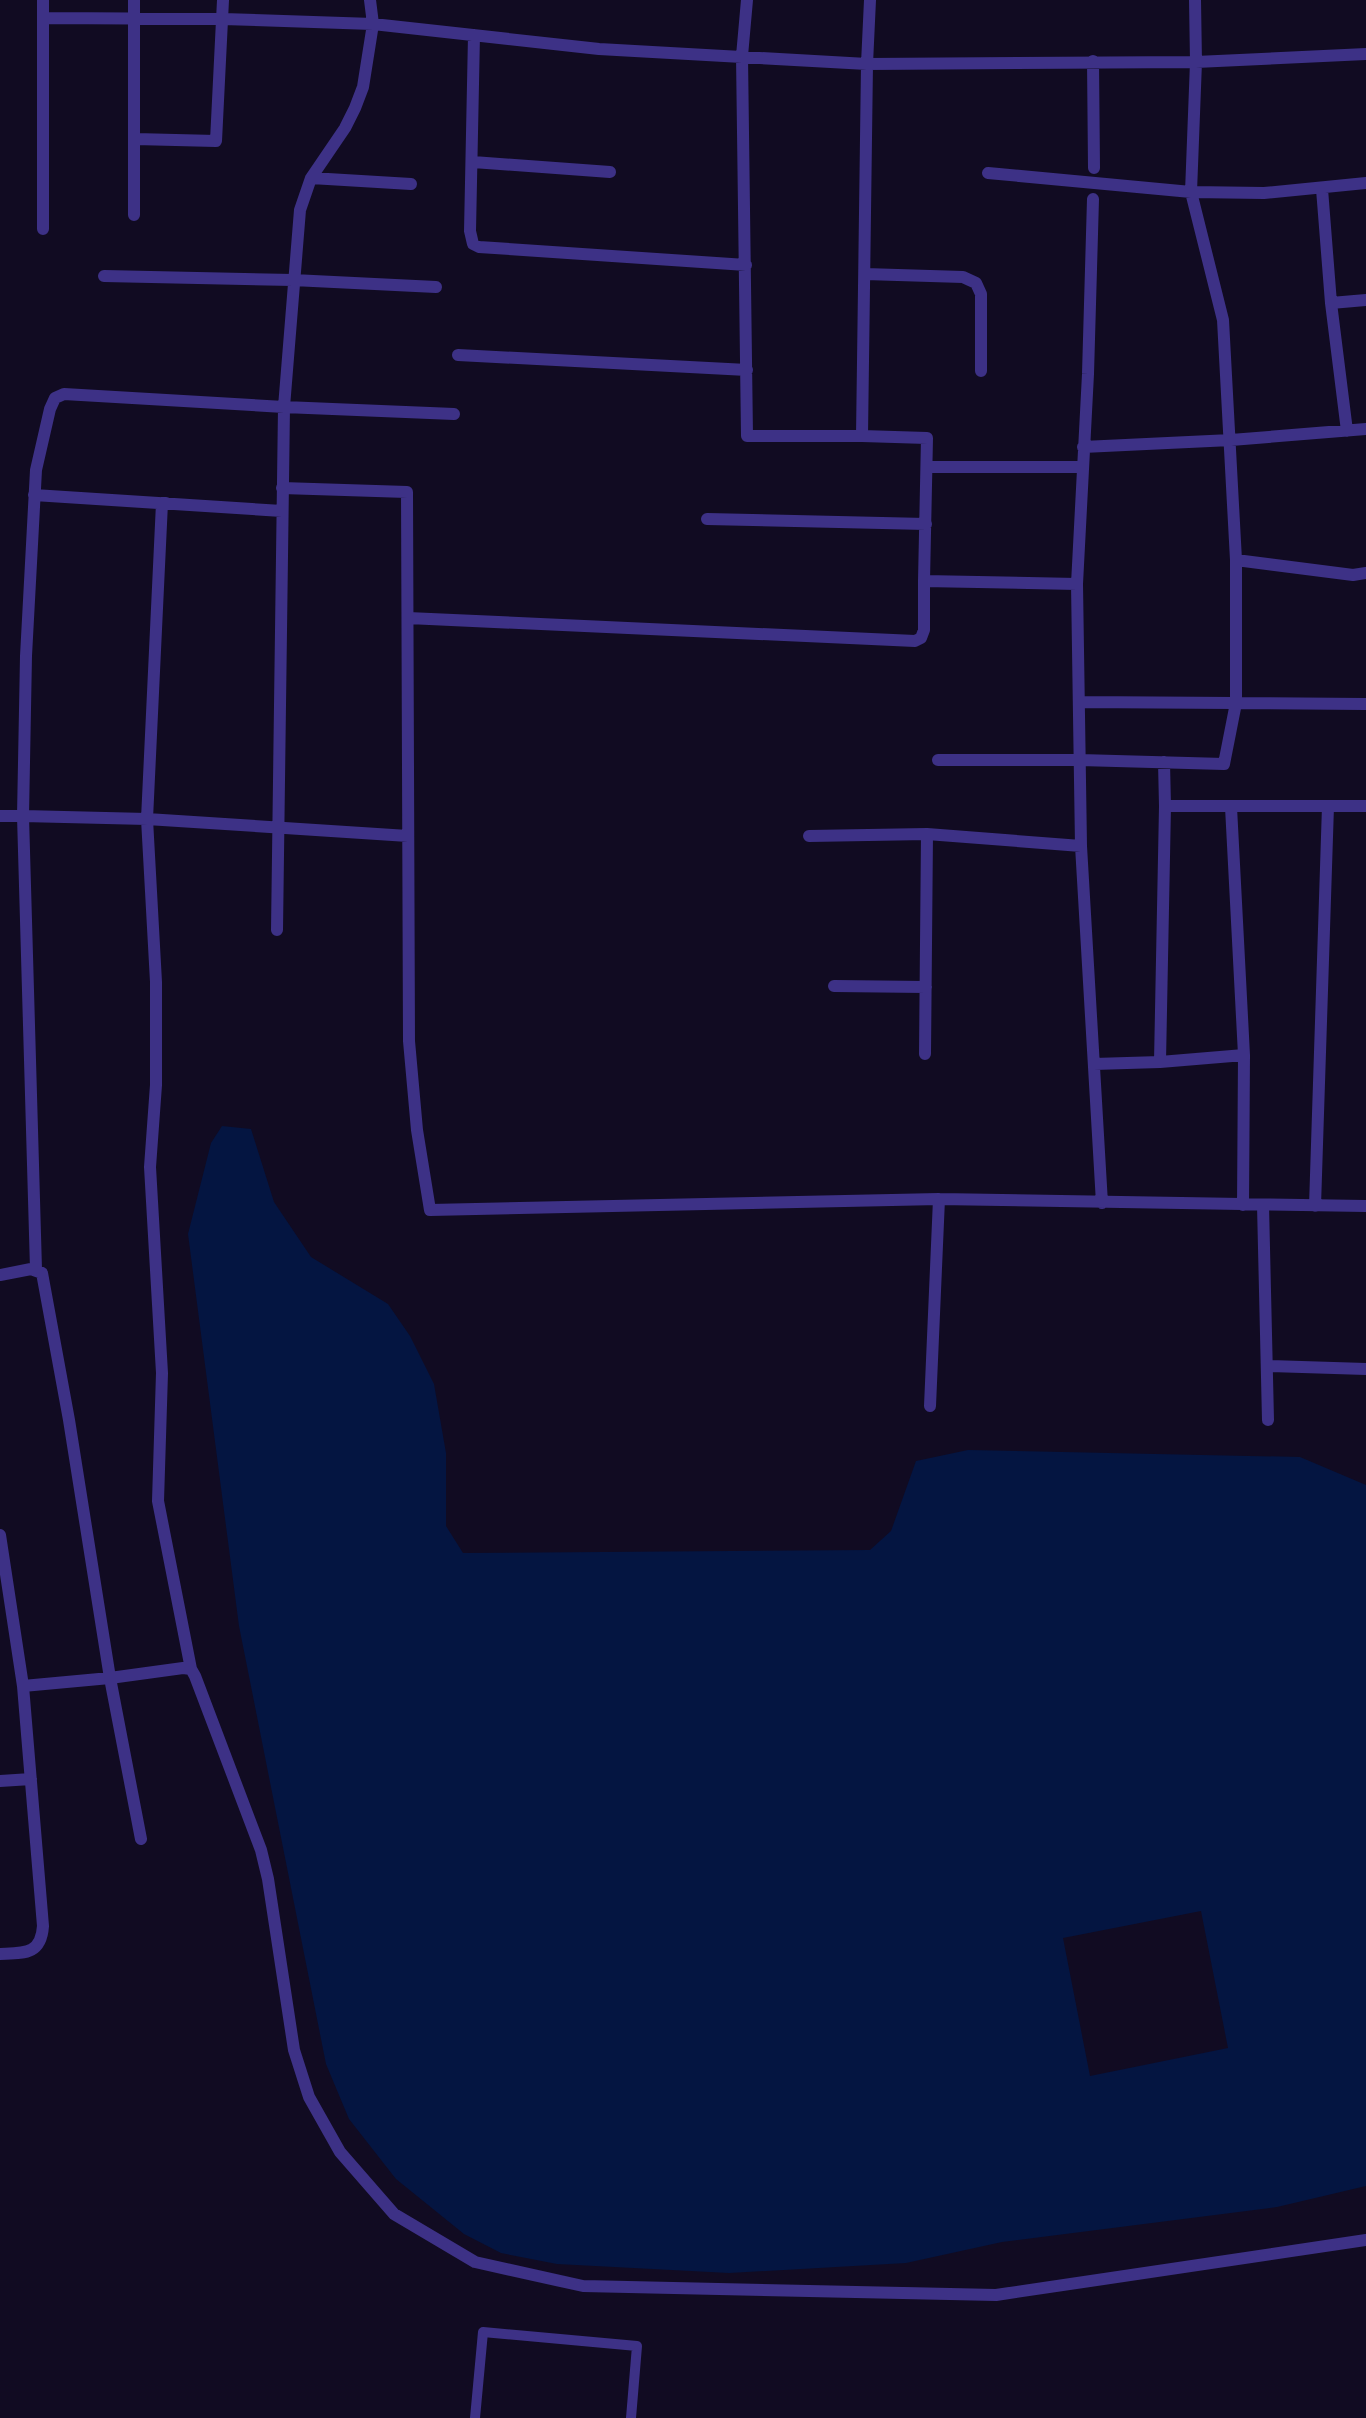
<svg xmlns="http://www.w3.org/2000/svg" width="1366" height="2418" viewBox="0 0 1366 2418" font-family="'Fira Sans Condensed',sans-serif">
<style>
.water{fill:#041541;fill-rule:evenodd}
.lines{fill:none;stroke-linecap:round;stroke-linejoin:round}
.service{stroke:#3d3186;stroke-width:10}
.minor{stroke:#3d3186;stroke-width:12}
</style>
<rect width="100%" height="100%" fill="#110b22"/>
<path class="water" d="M222,1126L251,1129L274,1202L311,1257L388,1304L410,1336L434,1384L446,1453V1526L463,1553L870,1550L891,1531L916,1461L968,1450L1300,1457L1366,1485V2186L1277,2207L1002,2242L906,2263L729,2273L557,2264L501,2253L464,2234L396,2179L349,2119L326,2064L239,1626L188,1234L211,1143ZM1201,1911L1228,2048L1090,2076L1063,1938Z"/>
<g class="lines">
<path class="service" d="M475,2418L483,2332L637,2346L631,2418"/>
<path class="minor" d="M43,0V229
M134,0V215
M747,0L742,56L747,436H862L867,64L870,0
M1195,0L1196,62L1191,192L1223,320L1236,560
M43,18L223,19L373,24L370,0
M474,35L470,231L473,244L479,247L746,265
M1093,61L1094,168
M135,139L216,141L223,0
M473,162L610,172
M988,173L1191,192L1264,193L1366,183
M311,178L411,184
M1322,189L1331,303L1347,431
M1093,199L1088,374L1077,584L1081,846L1102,1203
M865,274L963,277L976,283L981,294V371
M104,276L293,280L436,287
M1331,303L1366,300
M458,355L747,370
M862,436L927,438L924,581L1077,584
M1083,447L1231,440L1366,429
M927,467H1082
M282,488L407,492L409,1041L417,1130L430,1210L939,1199L1366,1206
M34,495L282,511
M166,503H162L147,819L156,982V1085L150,1167L162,1373L158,1501L191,1669
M707,519L926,524
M408,618L915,641L921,638L924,630V581
M1079,702L1366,704
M938,760H1080L1224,764L1236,703V560L1353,575L1366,573
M1165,806H1366
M1231,807L1244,1055
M0,816H23L26,656L36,470L50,409L55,398L64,394L284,407L300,210L311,178L345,128L355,108L363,87L373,24L599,49L867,64L1196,62L1366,54
M809,836L927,834
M277,930L284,407L454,414
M834,986L926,987
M925,1054L927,834L1081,846
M1160,1062L1244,1055L1243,1205
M1094,1064L1160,1062L1165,806L1164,762
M1263,1205L1268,1420
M1315,1206L1328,806
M36,1269L23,816L147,819L408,836
M0,1275L31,1269L42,1273L69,1420L110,1678L183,1668L191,1669L195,1676L261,1850L268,1879L294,2050L309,2097L340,2152L394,2214L475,2262L583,2286L996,2295L1366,2240
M1268,1366L1366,1369
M930,1406L939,1199
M0,1535L23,1686L43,1926C41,1955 24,1953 0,1954
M23,1686L110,1678L141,1839
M0,1781L31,1779"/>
</g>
</svg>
